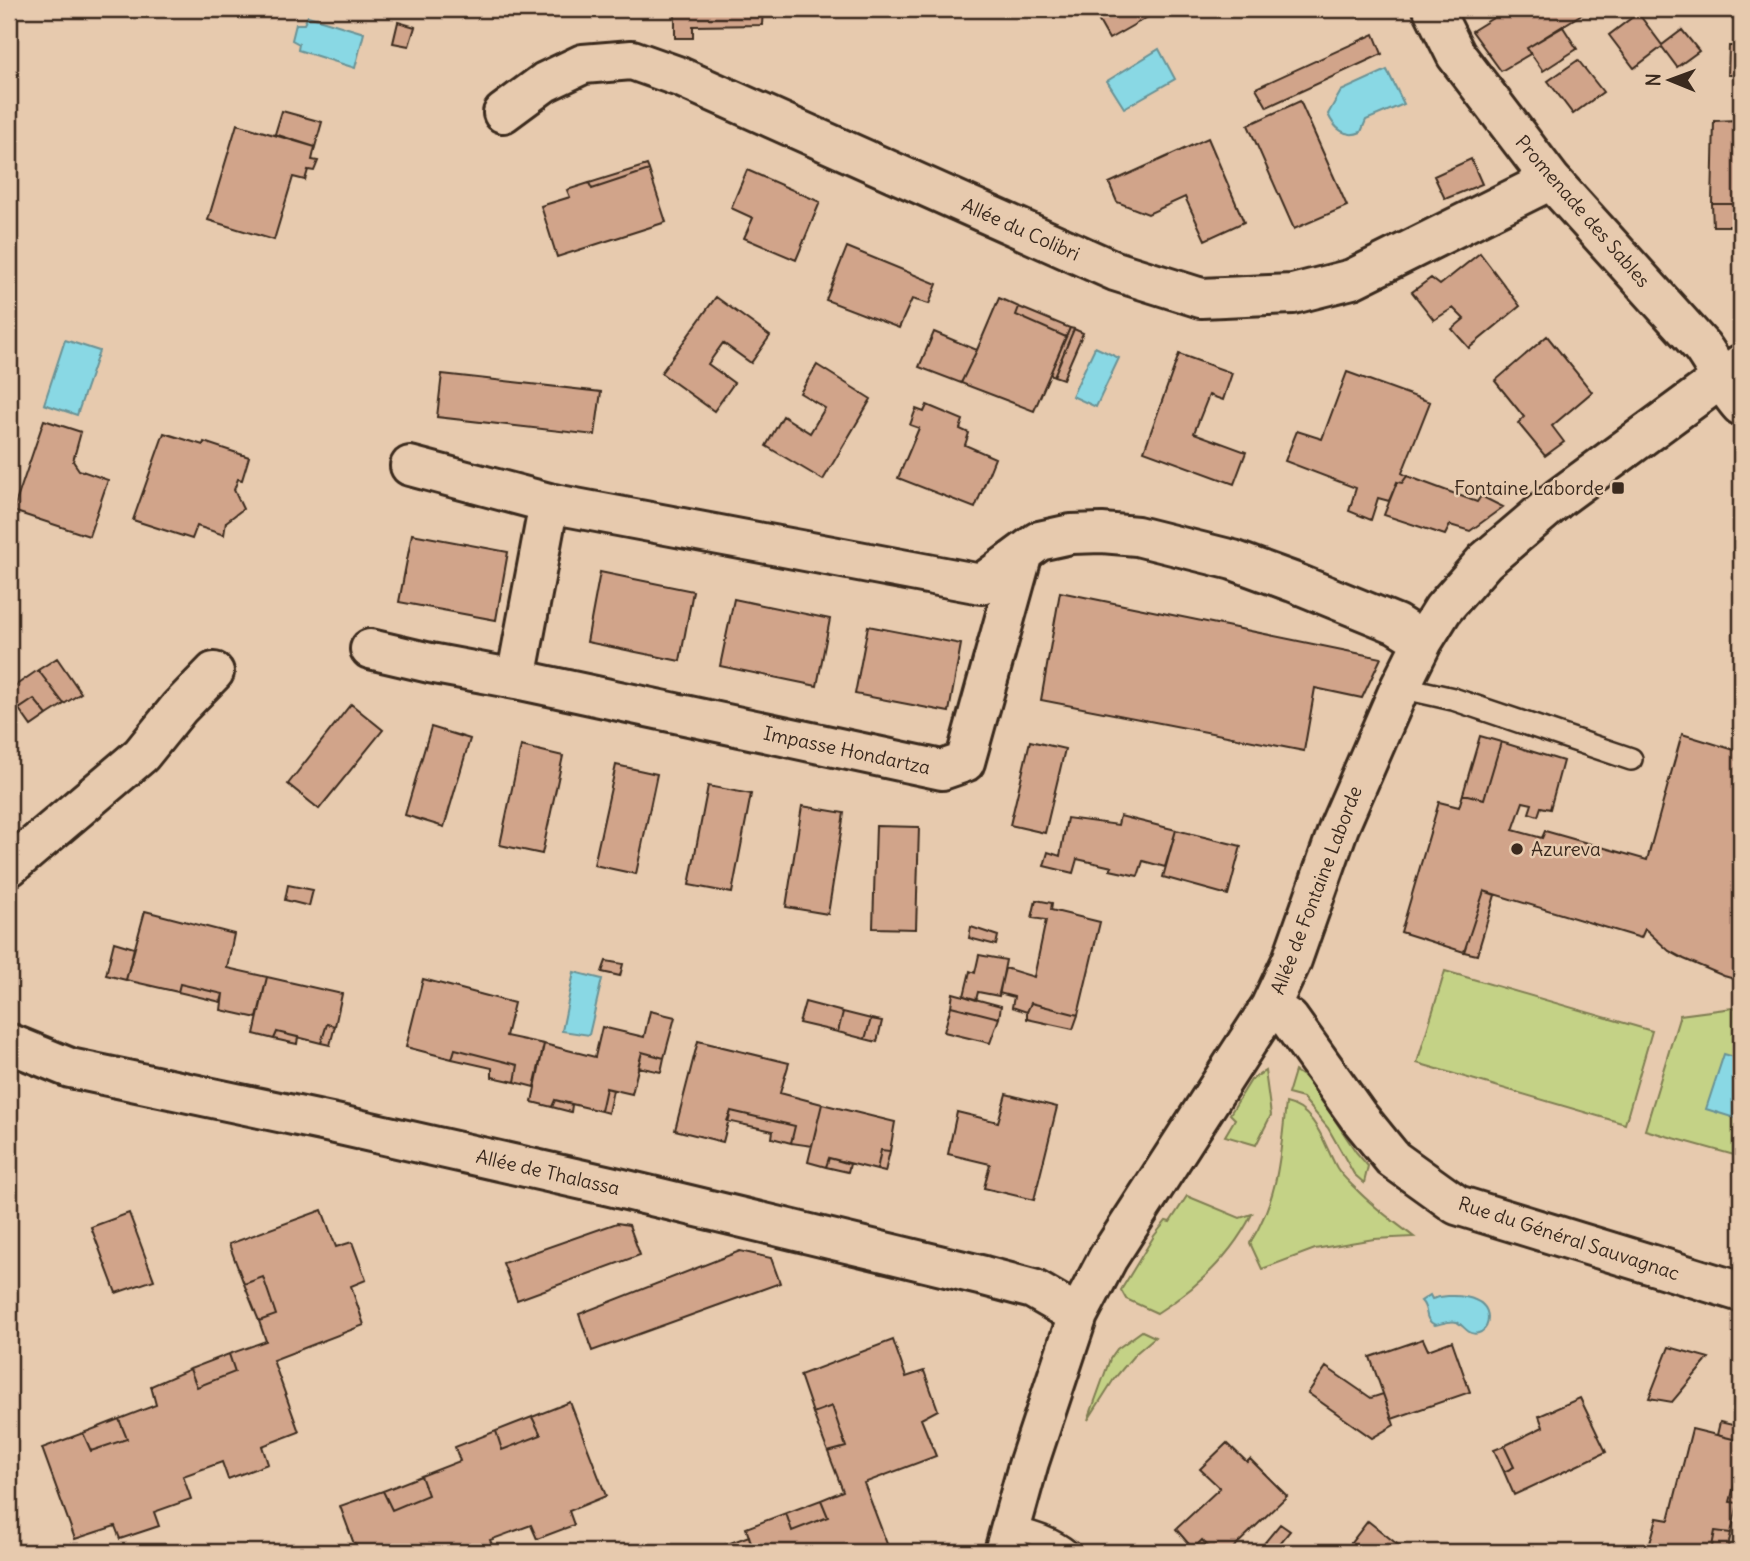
<svg xmlns="http://www.w3.org/2000/svg" width="1750" height="1561" viewBox="0 0 1750 1561" font-family="Delius,sans-serif">
<style>
.green{fill:#c4d286;stroke:#807e52;stroke-width:2}
.water{fill:#89d8e4;stroke:#6a9295;stroke-width:2}
.building{fill:#d1a48a;stroke:#3b2a1e;stroke-width:2}
.lines{fill:none;stroke-linecap:round;stroke-linejoin:round}
.service-casing{stroke:#3b2a1e;stroke-width:26}
.minor-casing{stroke:#3b2a1e;stroke-width:44}
.service{stroke:#e7caae;stroke-width:21}
.minor{stroke:#e7caae;stroke-width:38}
.poi-dot{fill:#3b2a1e;stroke:#e7caae;stroke-width:2.5}
.labels{text-anchor:middle;dominant-baseline:central;stroke-width:5;stroke-linejoin:round;paint-order:stroke}
.street-label{font-size:19px;fill:#3b2a1e;stroke:#e7caae}
.poi-label{font-size:19px;fill:#3b2a1e;stroke:#e7caae;text-anchor:end}
</style>
<rect width="100%" height="100%" fill="#e7caae"/>
<filter id="ink" filterUnits="userSpaceOnUse"><feTurbulence type="fractalNoise" baseFrequency=".0143" numOctaves="2"/><feDisplacementMap in="SourceGraphic" scale="14" xChannelSelector="R" yChannelSelector="G"/><feConvolveMatrix kernelMatrix="1 2 1 2 8 2 1 2 1" color-interpolation-filters="sRGB"/></filter>
<g filter="url(#ink)">
<path class="green" d="M1445,971L1652,1031L1625,1124L1417,1063Z
M1741,1007V1157L1645,1130L1680,1015Z
M1265,1071L1271,1115L1256,1145L1225,1136L1235,1119L1230,1114L1251,1080Z
M1295,1071L1304,1077L1311,1084L1356,1152L1368,1166L1364,1183L1354,1174L1328,1128L1303,1098L1288,1094Z
M1286,1103C1316,1109 1324,1145 1337,1168C1342,1176 1349,1182 1355,1188C1373,1207 1393,1221 1414,1237L1374,1239L1315,1249L1262,1269L1250,1243C1279,1197 1280,1156 1286,1103Z
M1187,1196L1240,1218L1252,1214C1231,1256 1197,1288 1157,1313L1126,1299L1121,1290L1154,1236L1166,1221L1170,1222Z
M1142,1331L1155,1337L1135,1354L1114,1379L1088,1420L1110,1359L1117,1349Z"/>
<path class="water" d="M308,16L364,33L355,68L298,50L299,44L292,40L296,24H304Z
M1159,49L1175,79L1124,108L1107,81Z
M1387,70L1404,104L1366,120L1361,132C1346,139 1334,128 1328,114L1341,91Z
M65,340L99,351L77,415L44,404Z
M1095,347L1119,358L1096,407L1072,396Z
M574,972L602,979L589,1035L562,1031Z
M1724,1054L1741,1059V1120L1706,1109Z
M1430,1295L1432,1299C1449,1293 1488,1294 1488,1318C1488,1324 1486,1329 1481,1332C1469,1338 1465,1326 1457,1322C1450,1320 1441,1324 1435,1325C1422,1318 1430,1310 1421,1301Z"/>
<path class="building" d="M675,9H763L762,25L693,26V38H675Z
M1092,9H1140L1146,18L1109,39Z
M1140,9H1163L1146,18Z
M1498,9H1590L1527,48L1530,54L1501,71L1472,31L1501,13Z
M1638,13L1662,45L1682,30L1699,51L1677,67L1662,47L1634,68L1609,35Z
M398,22L415,27L409,46L393,43Z
M1563,27L1577,49L1543,71L1527,48Z
M1374,34L1382,54L1267,107L1256,88Z
M1729,46H1741V75H1728Z
M1578,60L1603,92L1573,114L1548,81Z
M1300,101L1347,206L1294,229L1248,125Z
M282,111L322,122L315,147L275,134Z
M1737,114H1741V204H1712L1714,121L1738,120Z
M237,124L315,147L312,160L318,161L314,171L308,170L305,180L293,177L274,240L208,220Z
M1208,138L1244,222L1205,240L1185,197L1148,214L1117,202L1109,183Z
M1471,159L1482,184L1445,199L1434,176Z
M647,165L649,170L592,189L589,183Z
M649,170L666,222L557,257L541,206L570,197L567,190L589,183L592,189Z
M747,170L820,202L796,260L744,238L753,218L731,208Z
M1712,204H1741V226H1713Z
M847,247L937,284L929,304L912,299L899,328L826,300Z
M1480,253L1520,306L1469,348L1452,329L1464,319L1453,308L1434,320L1412,292L1431,278L1440,285Z
M716,297L770,336L751,363L723,343L708,364L734,383L714,411L661,373Z
M999,298L1019,307L1016,315L1066,337L1034,411L961,383L977,350Z
M1019,307L1070,328L1066,337L1016,315Z
M1070,328L1074,329L1054,376L1050,374Z
M1074,329L1083,333L1063,379L1054,376Z
M934,332L977,350L961,383L919,367Z
M1547,336L1592,392L1552,426L1564,442L1545,456L1518,423L1524,417L1495,381Z
M1179,354L1232,373L1223,400L1209,395L1194,433L1246,452L1234,484L1144,451Z
M817,365L871,399L823,480L766,446L783,416L810,433L825,408L800,393Z
M1347,372L1430,402L1402,473L1407,476L1402,483L1397,482L1389,501L1378,498L1371,520L1349,511L1356,488L1285,461L1297,431L1322,439Z
M442,374L601,392L595,435L437,417Z
M927,405L963,420L960,429L969,433L965,445L995,458L975,508L898,478L919,428L910,425L916,409L924,412Z
M44,420L81,432L73,461L79,470L108,480L89,536L13,511Z
M164,433L203,445L204,442L249,457L242,480L238,479L234,490L243,509L226,522L224,535L197,526L192,539L133,520Z
M1407,476L1477,502L1481,496L1503,507L1470,531L1450,525L1445,535L1384,515L1397,482L1402,483Z
M412,534L508,552L496,620L399,602Z
M600,572L693,591L680,661L587,642Z
M1060,592L1231,627L1381,658L1362,698L1315,688L1304,751L1041,700Z
M734,599L830,619L817,686L720,666Z
M868,626L961,644L949,712L855,694Z
M57,658L81,693L64,704L38,670Z
M38,670L64,704L47,715L34,699L19,709L9,694V690Z
M34,699L47,715L31,726L19,709Z
M351,704L383,730L319,809L288,784Z
M431,727L470,739L444,827L405,815Z
M1682,734L1741,752V981L1724,976L1684,959L1669,951L1645,929L1641,938L1484,891L1464,952L1401,932L1439,802L1459,807L1463,794L1484,799L1501,742L1563,761L1550,809L1541,807L1538,816L1529,813L1532,804L1523,802L1513,830L1542,838L1545,831L1647,860Z
M1480,736L1501,742L1484,799L1463,794Z
M1030,741L1065,749L1045,833L1010,825Z
M521,746L563,756L542,854L500,845Z
M616,765L657,774L636,874L594,865Z
M708,786L751,794L732,893L689,885Z
M802,806L844,813L828,914L786,907Z
M1120,816L1176,830L1165,867L1143,861L1138,876L1110,870L1112,867L1077,859L1073,873L1044,866L1048,852L1060,856L1067,818L1118,825Z
M876,826L919,827L916,929L873,928Z
M1176,830L1241,846L1228,895L1163,877Z
M288,885L313,890L309,906L285,900Z
M1484,891L1495,895L1477,955L1464,952Z
M1036,900L1052,903L1051,910L1100,922L1078,1015L1031,1003L1027,1012L1012,1007L1014,997L999,993L1005,968L1034,977L1046,920L1032,918Z
M145,911L234,934L227,968L267,977L257,1018L221,1010L223,994L180,984L178,992L126,980Z
M971,927L998,936L996,945L969,938Z
M114,942L134,948L126,980L106,975Z
M979,955L1006,960L999,996L978,992L976,1000L964,996L970,971L975,973Z
M606,961L623,964L620,976L602,972Z
M267,977L342,994L335,1026L327,1024L321,1043L277,1032L274,1039L254,1034Z
M423,979L514,1003L506,1036L544,1044L534,1087L515,1082L518,1065L455,1049L452,1059L406,1047Z
M180,984L223,994L221,1002L178,992Z
M953,993L1001,1006L999,1018L951,1006Z
M805,1002L843,1012L838,1032L799,1023Z
M1031,1003L1078,1015L1073,1029L1027,1019V1012Z
M951,1006L999,1018L990,1043L944,1032Z
M650,1011L675,1017L664,1058L642,1052L632,1094L606,1088L601,1111L555,1100L552,1107L532,1102L544,1044L595,1057L602,1027L644,1037Z
M843,1012L871,1019L865,1039L838,1032Z
M871,1019L882,1021L877,1042L865,1039Z
M327,1024L335,1026L330,1045L321,1043Z
M277,1032L298,1037L297,1044L274,1039Z
M698,1041L789,1063L780,1093L822,1104L812,1146L791,1143L795,1126L731,1111L723,1142L675,1130Z
M455,1049L518,1065L515,1082L492,1077V1068L452,1059Z
M642,1052L664,1058L661,1072L638,1067Z
M606,1088L613,1090L608,1113L601,1111Z
M1006,1094L1057,1107L1034,1200L984,1188L990,1164L948,1154L957,1112L998,1122Z
M555,1100L572,1105L571,1112L552,1107Z
M822,1104L895,1122L890,1151L881,1150L877,1170L829,1158L826,1167L808,1162Z
M731,1111L795,1126L791,1143L772,1138L773,1131L727,1121Z
M881,1150L890,1151L885,1172L877,1170Z
M829,1158L850,1164L848,1172L826,1167Z
M322,1210L336,1247L352,1242L366,1280L351,1286L364,1325L273,1360L299,1432L262,1446L268,1464L228,1479L222,1462L183,1476L191,1499L154,1512L159,1526L120,1539L115,1526L75,1539L42,1448L83,1433L91,1451L127,1439L119,1419L156,1405L151,1386L190,1369L197,1387L235,1372L229,1354L266,1341L259,1321L276,1315L263,1277L244,1284L229,1244Z
M129,1213L154,1280L116,1293L91,1227Z
M617,1223L629,1225L640,1255L517,1300L503,1263Z
M740,1251L771,1258L780,1283L592,1351L579,1314Z
M263,1277L276,1315L259,1321L244,1284Z
M1423,1339L1428,1350L1452,1341L1470,1392L1392,1419L1370,1357Z
M893,1340L906,1377L924,1371L938,1410L921,1419L936,1456L864,1483L890,1552H744L753,1549L746,1528L786,1513L792,1531L828,1517L821,1500L843,1491L828,1452L846,1447L832,1406L813,1413L800,1375Z
M1669,1347L1709,1358L1672,1402L1649,1398Z
M229,1354L235,1372L197,1387L190,1369Z
M1326,1367L1371,1398L1383,1394L1394,1425L1372,1438L1308,1393Z
M1580,1398L1606,1452L1514,1495L1504,1472L1514,1467L1504,1446L1543,1427L1539,1416Z
M570,1402L606,1496L569,1511L574,1525L537,1539L531,1525L490,1540L495,1552H357L340,1506L383,1491L392,1510L428,1495L421,1476L460,1461L455,1447L496,1431L502,1450L541,1435L532,1417Z
M832,1406L846,1447L828,1452L813,1413Z
M532,1417L541,1435L502,1450L496,1431Z
M119,1419L127,1439L91,1451L83,1433Z
M1720,1422L1741,1427V1441L1717,1435Z
M1692,1429L1741,1441V1479H1736L1730,1502L1738,1503L1731,1533L1715,1531L1711,1552H1689L1650,1543L1657,1518L1669,1520Z
M1227,1443L1247,1462L1250,1459L1287,1496L1229,1552H1213L1202,1540L1193,1549L1176,1529L1220,1488L1200,1469Z
M1504,1446L1514,1467L1504,1472L1494,1450Z
M421,1476L428,1495L392,1510L383,1491Z
M1736,1479H1741V1491L1738,1503L1730,1502Z
M821,1500L828,1517L792,1531L786,1513Z
M1368,1521L1407,1552H1344Z
M1280,1524L1290,1531L1273,1552H1257Z
M1715,1531L1731,1533L1727,1552H1711Z
M749,1536L753,1549L744,1552H712L711,1550Z
M1202,1540L1213,1552H1196L1193,1549Z"/>
<g class="lines">
<defs>
<path id="service" d="M1400,687L1453,699L1631,759
M1011,1527C1033,1533 1052,1538 1069,1552"/>
<path id="minor" d="M1433,9L1456,55L1551,180L1702,347C1716,366 1725,389 1741,406
M503,113L545,82L583,64L632,60L680,77L1115,271L1201,298L1293,294L1352,279L1551,180
M410,466L549,503L981,584L1039,541L1071,534L1102,533L1137,536L1233,560L1293,582L1396,624L1423,641
M370,649L430,663L516,679L942,770L965,762L1023,553
M516,679L549,503
M9,867L141,755L179,708L214,672
M1270,1007L1289,1019L1358,1116L1393,1159L1457,1205L1741,1292
M11,1044L70,1068L331,1123L610,1186L984,1276L1033,1289L1078,1315
M1004,1552L1029,1462L1078,1315L1108,1258L1270,1007L1292,960L1339,827L1400,687L1423,641L1443,609L1485,561L1559,498L1741,364"/>
</defs>
<use href="#service" class="service-casing"/>
<use href="#minor" class="minor-casing"/>
<use href="#service" class="service"/>
<use href="#minor" class="minor"/>
</g>
</g>
<g class="poi-dot">
<rect x="1611" y="481" width="14" height="14" rx="3.5"/>
<circle cx="1517" cy="849" r="7"/>
</g>
<g class="labels">
<g class="street-label">
<text transform="translate(1583 211) rotate(49)">Promenade des Sables</text>
<text transform="translate(1021 229) rotate(24)">Allée du Colibri</text>
<text transform="translate(847 750) rotate(12)">Impasse Hondartza</text>
<text transform="translate(1316 890) rotate(-69)">Allée de Fontaine Laborde</text>
<text transform="translate(548 1172) rotate(13)">Allée de Thalassa</text>
<text transform="translate(1569 1238) rotate(18)">Rue du Général Sauvagnac</text>
</g>
<g class="poi-label">
<text x="1604" y="488">Fontaine Laborde</text>
<text x="1531" y="849" text-anchor="start">Azureva</text>
</g>
</g>
<rect width="1750" height="1561" fill="none" stroke="#e7caae" stroke-width="35"/>
<rect x="18" y="18" width="1715" height="1526" fill="none" stroke="#3b2a1e" stroke-width="2.5" filter="url(#ink)"/>
<g transform="translate(1670 80) rotate(271)" stroke="#e7caae" stroke-width="5" paint-order="stroke">
<path d="M0-5L12 26L0 18L-12 26Z" fill="#3b2a1e"/>
<text y="-10" font-size="19" font-weight="bold" text-anchor="middle" fill="#3b2a1e">N</text>
</g>
</svg>
